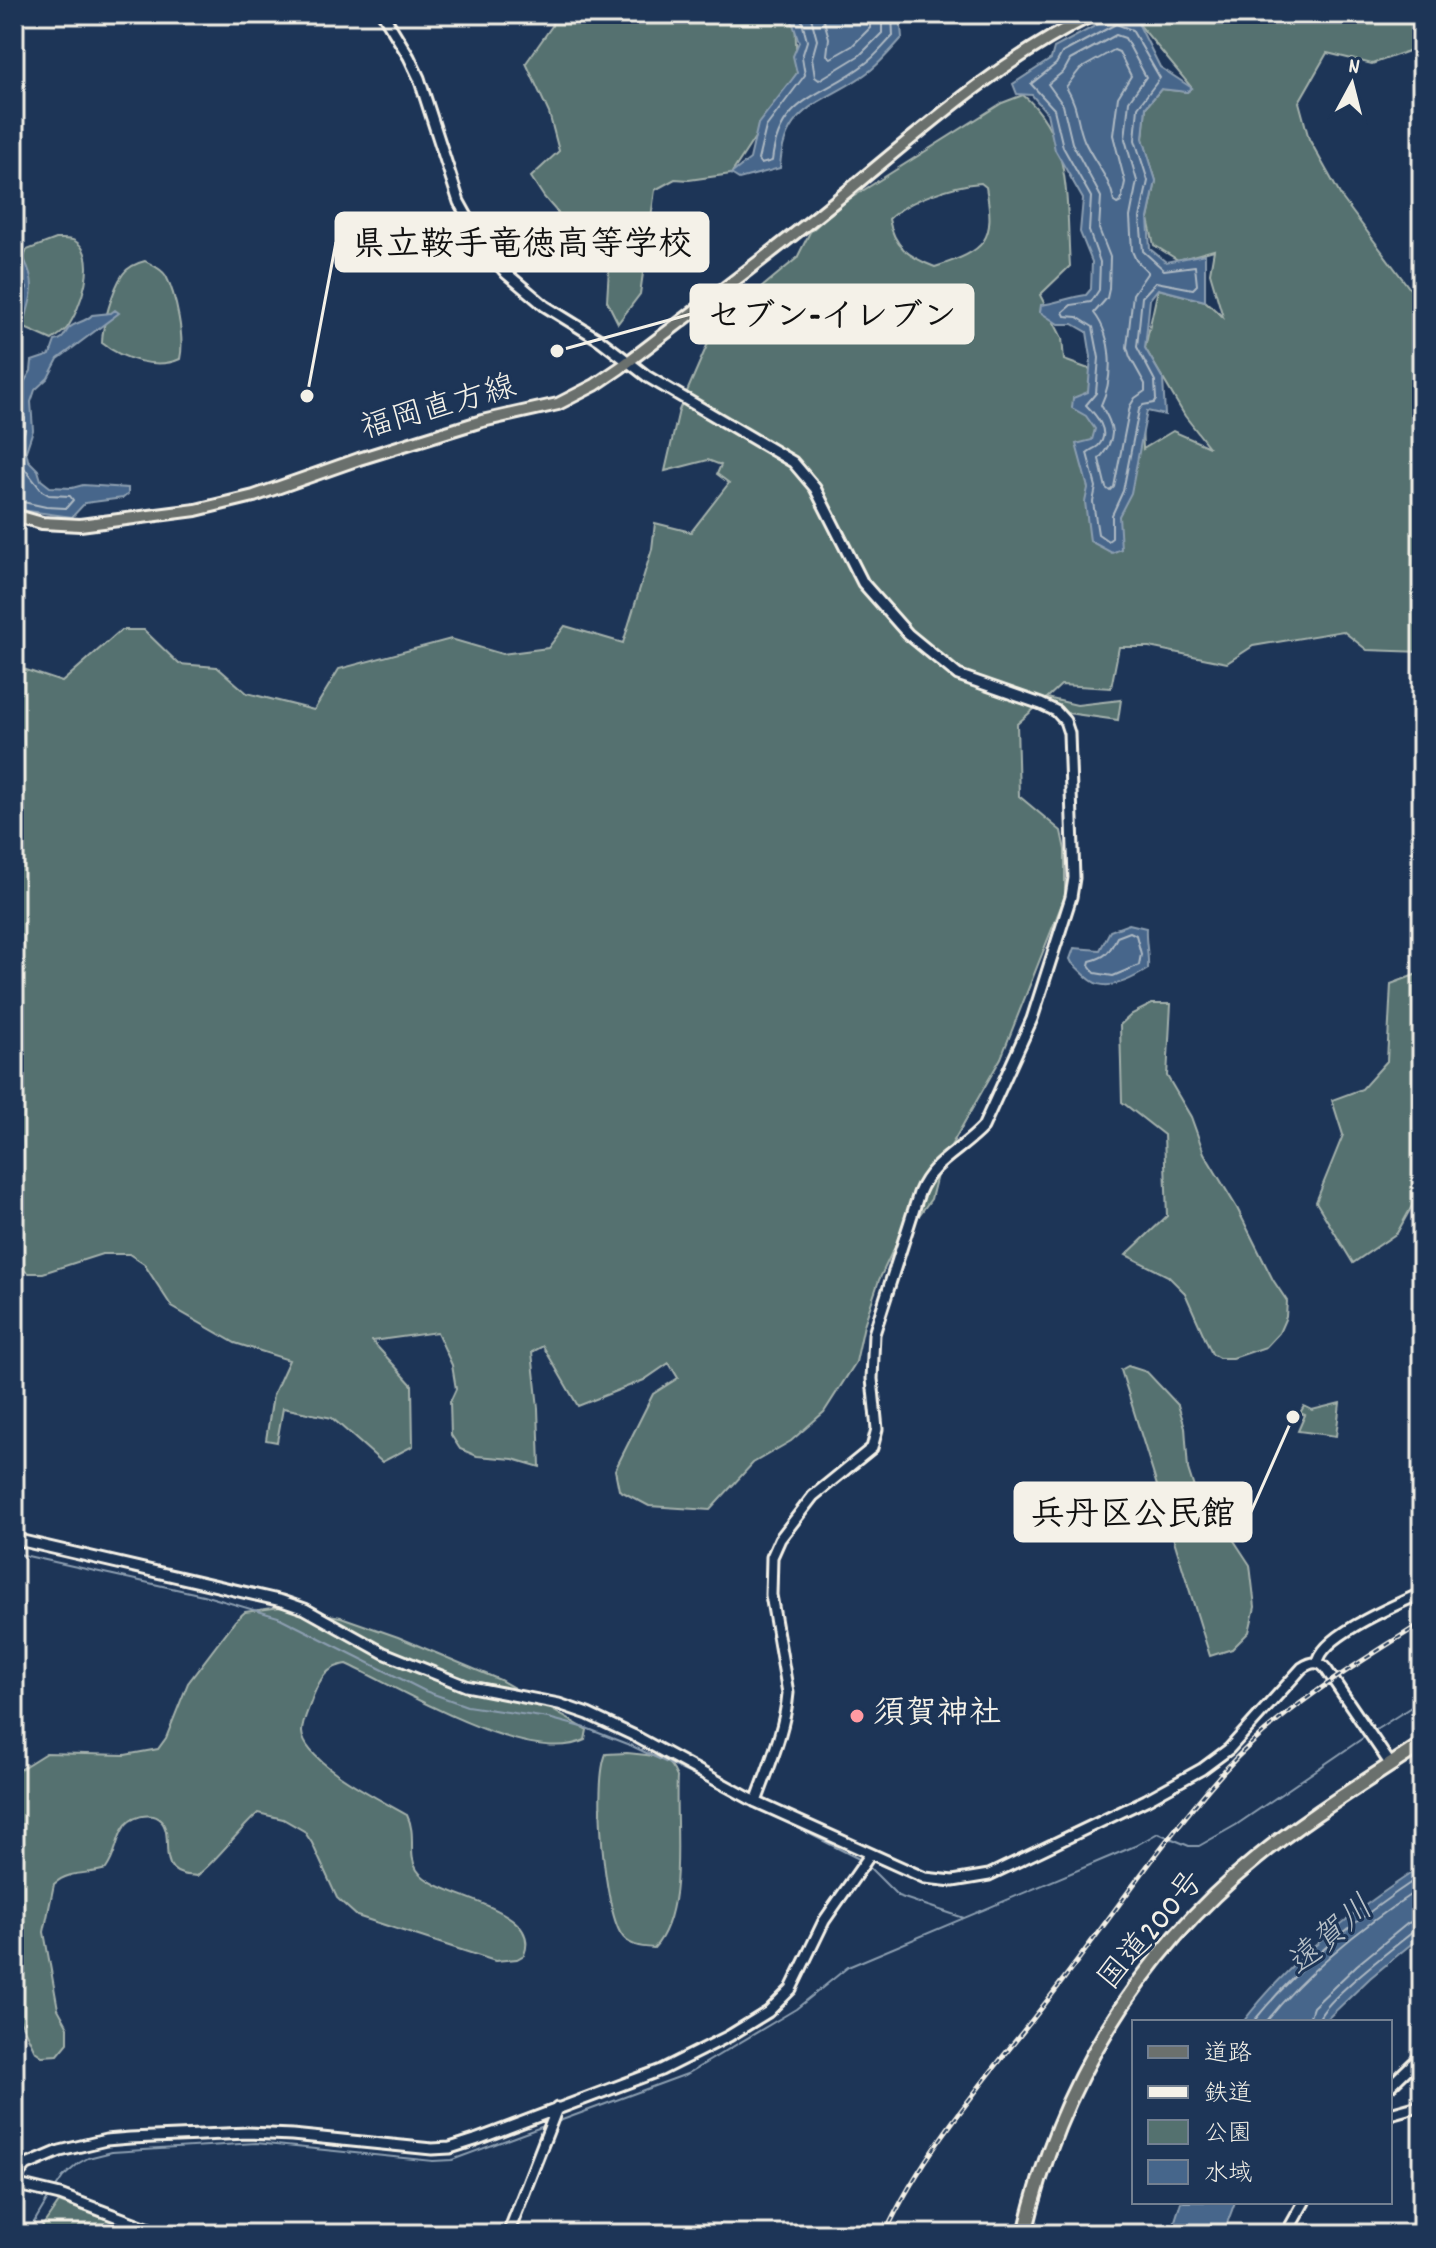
<svg xmlns="http://www.w3.org/2000/svg" width="1436" height="2248" viewBox="0 0 1436 2248" font-family="Dekko,'Klee One',sans-serif">
<style>
.green{fill:#54716f;stroke:#a4b1ac;stroke-width:2;fill-rule:evenodd}
.water{fill:#46668b;stroke:#8c9eb0;stroke-width:2}
.lines{fill:none;stroke-linecap:round;stroke-linejoin:round}
.shore{stroke:#aeb9c3;stroke-width:2}
.stream{stroke:#8c9eb0;stroke-width:2}
.secondary-casing{stroke:#f4f1e8;stroke-width:15}
.primary-casing{stroke:#f4f1e8;stroke-width:16}
.highway-casing{stroke:#f4f1e8;stroke-width:18}
.secondary{stroke:#1d3557;stroke-width:9}
.primary{stroke:#6b706d;stroke-width:10}
.highway{stroke:#6b706d;stroke-width:12}
.rail-casing{stroke:#f4f1e8;stroke-width:5}
.rail{stroke:#1d3557;stroke-width:2;stroke-dasharray:6;stroke-linecap:butt}
.poi-dot{fill:#ff9aa2;stroke:#1d3557;stroke-width:3}
.labels{text-anchor:middle;dominant-baseline:central;stroke-width:6;stroke-linejoin:round;paint-order:stroke}
.street-label{font-size:32px;fill:#f4f1e8;stroke:#1d3557}
.poi-label{font-size:32px;font-weight:bold;fill:#f4f1e8;stroke:#1d3557;text-anchor:start}
.water-label{font-size:34px;font-style:italic;fill:#b7c0c7;stroke:#1d3557}
.leader{fill:none;stroke:#f4f1e8;stroke-width:3}
.callout-dot{fill:#f4f1e8;stroke:#1d3557;stroke-width:3}
.callout{fill:#f4f1e8;stroke:#f4f1e8;stroke-width:3}
.callout-label{font-size:34px;text-anchor:middle;font-weight:bold;fill:#111}
</style>
<rect width="100%" height="100%" fill="#1d3557"/>
<filter id="ink" filterUnits="userSpaceOnUse"><feTurbulence type="fractalNoise" baseFrequency=".0125" numOctaves="2"/><feDisplacementMap in="SourceGraphic" scale="16" xChannelSelector="R" yChannelSelector="G"/><feConvolveMatrix kernelMatrix="1 2 1 2 8 2 1 2 1" color-interpolation-filters="sRGB"/></filter>
<g filter="url(#ink)">
<path class="green" d="M553,14H795L797,73L731,174L689,180L675,179L655,190L640,294L618,323L607,301L611,236L577,235L544,197L531,177L559,151L549,113L526,63L552,26Z
M1148,14H1417L1422,19V46L1372,64L1327,53L1299,102L1309,139L1342,198L1422,305V652L1367,650L1343,631L1253,646L1227,663L1149,647H1119L1111,688L1061,685L1047,698L1077,705L1121,700L1118,720L1067,713L1042,702L1017,724L1019,796L1061,831L1065,850V896L1001,1058L939,1167L931,1199L892,1252L879,1280L864,1325L856,1362L824,1412L791,1441L753,1463L710,1510L649,1506L619,1490L615,1470L653,1394L678,1378L669,1363L644,1380L578,1406L543,1346L532,1352L538,1408L540,1467L513,1459L477,1456L460,1449L451,1435L450,1402L456,1389L452,1365L437,1332L372,1341L412,1385L413,1446L382,1462L332,1418L283,1408L277,1442L266,1440L273,1395L289,1360L235,1343L172,1307L144,1264L129,1254H102L43,1273H28L14,1263V666L62,682L121,630H144L179,664L217,667L247,693L314,710L339,669L451,639L502,654L548,648L565,626L623,643L652,549L655,523L691,532L729,483L717,474L721,465L708,460L665,471L679,410L725,304L738,307L797,258L810,232L840,205L1002,103L1023,95C1073,136 1066,207 1070,266L1040,295L1062,338L1064,360L1086,368L1115,373L1141,395L1143,449L1173,431L1209,447L1185,416L1145,348L1158,289L1205,301L1223,317L1210,273L1214,250L1178,260L1154,245L1148,219L1156,181L1143,139L1146,107L1161,89L1187,92L1192,88L1138,23ZM981,183L986,187C996,242 986,250 935,267C909,257 894,247 889,219C908,200 953,185 981,183Z
M56,239C62,239 70,238 75,241C100,256 80,310 67,328C63,333 57,336 52,340L20,326L14,320L15,275L27,250Z
M145,261C152,265 162,269 166,276C176,295 185,338 180,359C156,370 122,359 102,343C102,326 113,288 123,274C128,267 137,263 145,261Z
M1420,973L1422,976V1188L1397,1233L1353,1263L1316,1202L1343,1135L1332,1100L1362,1089L1387,1061L1391,984Z
M1152,1004H1171L1167,1076L1191,1117L1204,1153L1237,1208L1273,1280L1287,1301L1286,1317L1279,1333L1266,1347L1233,1358H1219L1212,1354L1185,1293L1168,1276L1126,1255L1167,1216L1164,1135L1122,1102L1120,1025L1132,1014Z
M1128,1366L1147,1372L1178,1405L1185,1427L1188,1469L1196,1494L1231,1536L1250,1565L1255,1607L1249,1632L1232,1649L1210,1656L1121,1370Z
M1340,1403L1336,1436L1298,1431L1305,1415L1300,1413L1304,1406L1312,1410Z
M280,1607L341,1617L398,1637L500,1680L587,1730L585,1740C528,1767 401,1689 347,1664C327,1666 320,1679 313,1696C310,1707 302,1721 302,1732C303,1762 381,1800 407,1815C417,1835 407,1855 417,1870C435,1899 544,1905 524,1955L517,1959L495,1961L357,1916L337,1898L312,1843L304,1831L283,1819L258,1813C236,1833 220,1857 197,1876C189,1875 179,1875 173,1869C162,1856 172,1833 161,1821C151,1810 129,1817 123,1829C116,1841 116,1855 106,1869C88,1875 69,1870 54,1884L44,1932L58,2009L68,2027V2043L58,2055L42,2056L35,2051L14,2008V1773L46,1753L125,1755L158,1749L166,1738L188,1683L235,1621L245,1612Z
M627,1753C651,1756 667,1752 677,1777C674,1825 688,1911 654,1948C641,1947 628,1946 621,1934C604,1907 593,1784 606,1754Z
M59,2202L146,2234H37Z"/>
<path class="water" d="M794,14H900L902,38C892,49 882,61 871,70C829,103 783,102 780,168L739,179L731,174L750,159L758,124L797,73L793,56L799,42L791,18Z
M1117,14L1138,23L1160,67L1192,88L1187,92L1161,89L1146,107L1143,138L1156,181L1148,218L1150,249L1166,262L1205,254V301L1158,289L1150,299L1145,348L1163,379L1165,415L1147,411L1131,493L1119,516L1121,549L1112,553L1090,541L1085,502L1088,488L1076,444L1092,440L1095,429L1086,416L1072,408L1073,398L1088,392L1091,357L1087,332L1073,324H1058L1040,312L1041,305C1057,303 1070,297 1086,295L1091,289L1092,262L1080,232L1083,199L1055,150L1047,113L1032,95L1017,94L1013,84L1051,59L1054,48Z
M24,259C41,292 26,303 23,334L20,337L14,336V309L27,288L21,282Z
M115,310L119,313L58,359L48,378L35,390L31,402L33,430L26,451L28,460L38,470L41,480L50,487L72,488L83,485L128,488V494L123,498L85,503L72,517L21,510L15,506L14,497V414L19,405L18,392L31,371L32,361L50,355L55,341C65,339 63,335 69,328C76,322 86,322 92,315L111,313Z
M1129,924L1146,928C1145,941 1149,955 1148,969C1134,978 1108,992 1092,981C1086,977 1079,969 1072,963L1070,959L1074,948L1100,950L1110,931Z
M1422,1866V1935L1370,1978L1324,2022H1243C1292,1958 1355,1910 1422,1866Z
M1181,2202H1235L1223,2234H1168L1172,2230Z"/>
<g class="lines">
<path class="shore" d="M800,14L807,41L802,57L805,75L766,127L758,160L761,164L772,161C779,96 824,97 866,63C876,56 884,45 893,36L892,14
M810,14L817,40L812,58L815,77L819,80L860,55L882,33V14
M822,14L829,38L827,55L831,58L852,46L870,28V14
M1116,24L1132,30L1160,78L1138,107L1135,140L1148,181L1140,218L1143,251L1164,270L1195,266L1197,285L1193,289L1156,282L1142,297L1137,347L1155,381L1156,400L1154,403L1143,405L1139,410L1123,491L1112,515V538L1108,541L1098,534L1093,502L1096,487L1087,453C1090,450 1094,449 1098,446C1112,432 1095,414 1086,405L1096,393L1099,358L1093,327L1077,317L1065,316L1063,312L1071,305L1091,302L1099,290L1100,262L1089,231L1091,197L1063,147L1054,109L1031,84L1056,64L1062,53Z
M1116,35L1125,38L1146,77L1129,101L1125,139L1137,181L1130,217L1132,251L1136,260L1148,272L1133,294L1127,347L1130,357L1145,384V391L1135,398L1130,406L1114,487L1110,491L1106,488L1099,459C1118,437 1114,428 1101,405C1114,378 1113,337 1094,313L1107,298L1109,289L1110,257L1099,229L1101,197L1072,143L1063,105L1048,84L1064,71L1070,60Z
M1114,50L1119,52L1131,76L1118,97L1113,135L1125,182L1121,202L1117,204L1114,202C1111,179 1093,161 1084,140C1076,120 1079,108 1066,87L1080,69Z
M14,416L25,418V430L18,451L21,464L42,491L49,495L70,496L73,500L66,508L46,507L14,500
M1130,932L1136,935L1141,954L1139,965L1113,976L1095,973L1089,965L1090,961C1106,957 1109,953 1117,937Z
M1253,2022C1301,1963 1359,1917 1422,1875
M1266,2022C1309,1968 1364,1925 1422,1887
M1308,2022L1313,2007L1357,1965L1408,1923L1422,1919
M1318,2022C1320,2003 1396,1946 1414,1931L1422,1929"/>
<path class="stream" d="M14,1553L203,1595L278,1617L425,1691L467,1706L548,1718L586,1728L632,1746L728,1792
M1371,1733L1422,1700
M765,1811L863,1861
M867,1865L898,1896L964,1918
M554,2123L687,2074L796,2009L848,1967L1135,1846L1158,1833L1189,1846H1199L1236,1825L1366,1736
M55,2189L63,2177L79,2163L88,2158L112,2152L256,2143L433,2161L452,2160L544,2126
M27,2234L49,2197"/>
<defs>
<path id="secondary" d="M383,14L409,57L419,78L459,202L484,247L506,273L545,306L600,340L648,377L793,462L815,488L863,583L908,634L958,675L1041,704L1056,711L1065,721L1069,733L1074,878L1071,897L1032,1019L983,1127C961,1151 932,1161 919,1193L874,1334L872,1379L877,1429L872,1448L813,1496L780,1539L772,1557L771,1595L788,1693C785,1730 769,1766 756,1802
M14,1539L282,1601L305,1609L384,1653L466,1686L559,1704L588,1714L633,1735L756,1802L925,1878L953,1881L989,1875L1146,1800L1202,1769L1229,1749L1302,1668C1311,1662 1319,1660 1326,1669L1391,1765
M1318,1663C1320,1636 1398,1604 1422,1593
M1390,2086L1422,2055
M1390,2114L1422,2105
M14,2179L27,2165L60,2151L106,2140L130,2138L248,2133L292,2135L432,2149L450,2148L475,2140L661,2070L729,2036L768,2012L791,1989L824,1921L870,1855
M14,2184L60,2195L163,2234
M508,2234L557,2108
M1286,2234L1304,2202"/>
<path id="primary" d="M14,515L42,523L80,525L196,510L254,496L359,459L482,421L558,404L595,385L620,368C693,312 767,257 838,199C922,130 995,63 1094,14"/>
<path id="highway" d="M1025,2234C1058,2087 1139,1953 1257,1858C1308,1816 1367,1781 1422,1744"/>
</defs>
<use href="#secondary" class="secondary-casing"/>
<use href="#primary" class="primary-casing"/>
<use href="#highway" class="highway-casing"/>
<use href="#secondary" class="secondary"/>
<use href="#primary" class="primary"/>
<use href="#highway" class="highway"/>
<defs>
<path id="rail" d="M885,2234C924,2148 989,2076 1047,2001C1106,1925 1160,1843 1224,1771C1276,1713 1356,1664 1422,1623"/>
</defs>
<use href="#rail" class="rail-casing"/>
<use href="#rail" class="rail"/>
</g>
</g>
<circle class="poi-dot" cx="857" cy="1716" r="8"/>
<g class="labels">
<g class="street-label">
<text transform="translate(439 410) rotate(-16)">福岡直方線</text>
<text transform="translate(1153 1932) rotate(-50)">国道200号</text>
</g>
<g class="poi-label">
<text x="873" y="1716">須賀神社</text>
</g>
<g class="water-label">
<text transform="translate(1332 1938) rotate(-41)">遠賀川</text>
</g>
</g>
<path class="leader" d="M307 396L336 242M557 351L691 314M1293 1417L1251 1512"/>
<g class="callout-dot">
<circle cx="307" cy="396" r="8"/>
<circle cx="557" cy="351" r="8"/>
<circle cx="1293" cy="1417" r="8"/>
</g>
<g class="callout">
<rect x="336" y="213" width="372" height="58" rx="8"/>
<rect x="691" y="285" width="282" height="58" rx="8"/>
<rect x="1015" y="1483" width="236" height="58" rx="8"/>
</g>
<g class="callout-label">
<text x="522" y="254">県立鞍手竜徳高等学校</text>
<text x="832" y="326">セブン-イレブン</text>
<text x="1133" y="1524">兵丹区公民館</text>
</g>
<rect width="1436" height="2248" fill="none" stroke="#1d3557" stroke-width="48"/>
<rect x="24" y="24" width="1388" height="2200" fill="none" stroke="#f4f1e8" stroke-width="3" filter="url(#ink)"/>
<rect x="1132" y="2020" width="260" height="184" fill="#1d3557" stroke="#738091" stroke-width="2"/>
<rect x="1148" y="2046" width="40" height="12" fill="#6b706d" stroke="#738091" stroke-width="2"/>
<text x="1204" y="2060" font-size="24" fill="#f4f1e8">道路</text>
<rect x="1148" y="2086" width="40" height="12" fill="#f4f1e8" stroke="#738091" stroke-width="2"/>
<text x="1204" y="2100" font-size="24" fill="#f4f1e8">鉄道</text>
<rect x="1148" y="2120" width="40" height="24" fill="#54716f" stroke="#738091" stroke-width="2"/>
<text x="1204" y="2140" font-size="24" fill="#f4f1e8">公園</text>
<rect x="1148" y="2160" width="40" height="24" fill="#46668b" stroke="#738091" stroke-width="2"/>
<text x="1204" y="2180" font-size="24" fill="#f4f1e8">水域</text>
<g transform="translate(1352 84) rotate(7)" stroke="#1d3557" stroke-width="6" paint-order="stroke">
<path d="M0-6L14 30L0 20L-14 30Z" fill="#f4f1e8"/>
<text y="-12" font-size="22" font-weight="bold" text-anchor="middle" fill="#f4f1e8">N</text>
</g>
</svg>
